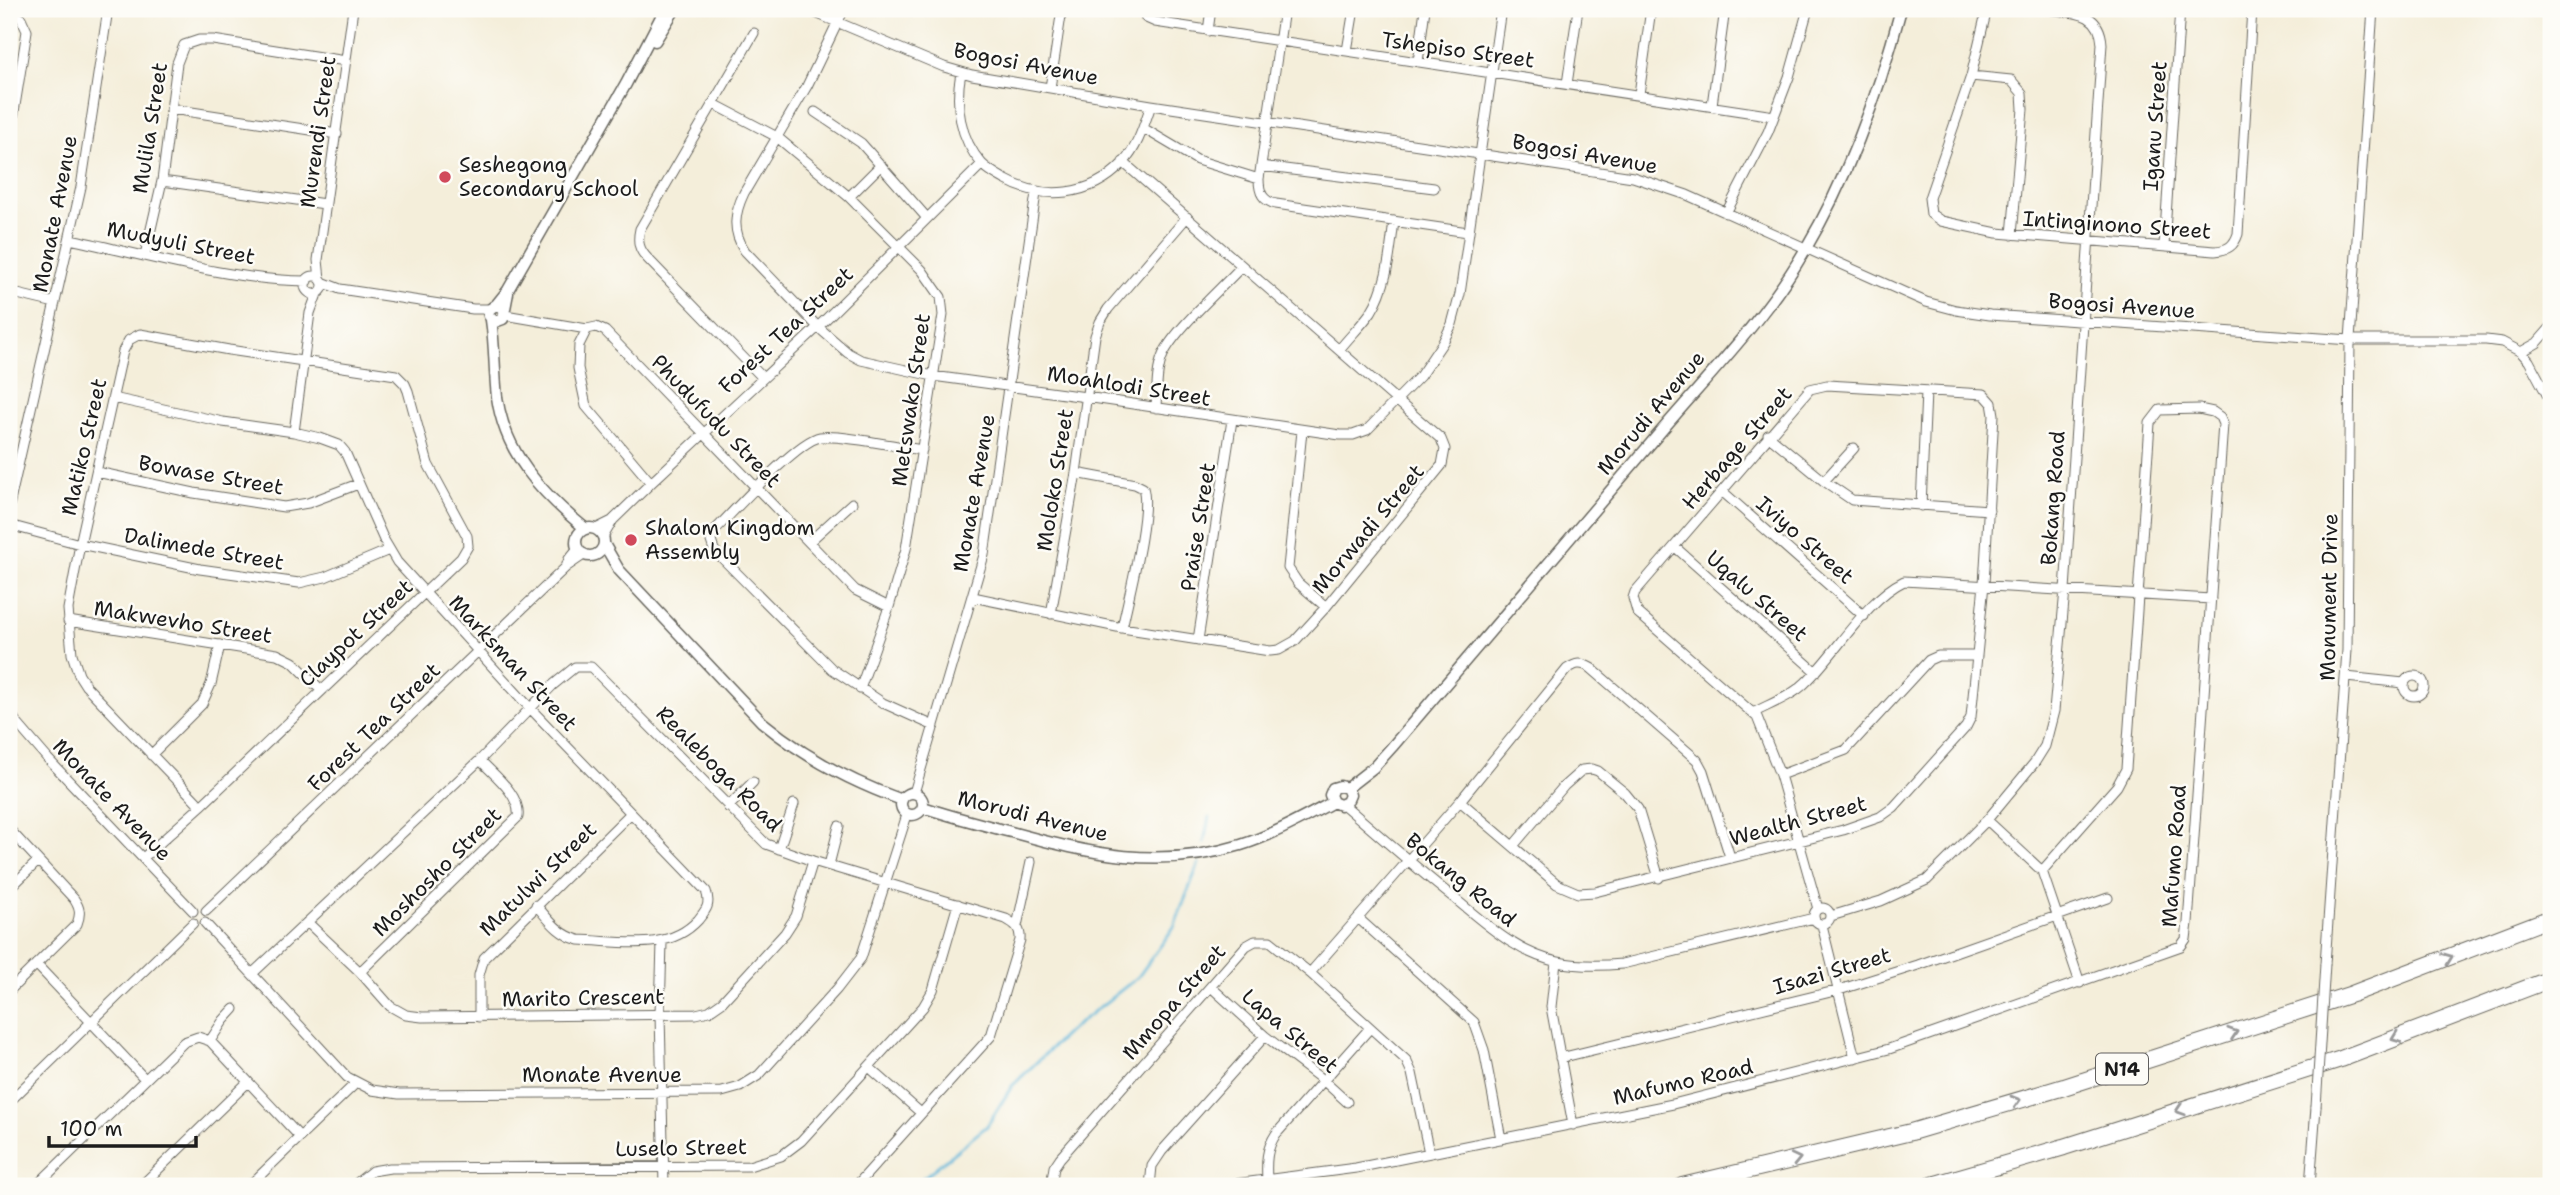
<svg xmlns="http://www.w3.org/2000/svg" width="2560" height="1195" viewBox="0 0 2560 1195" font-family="'Shantell Sans',sans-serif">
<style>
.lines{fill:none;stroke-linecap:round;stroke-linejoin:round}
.stream{stroke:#5db6da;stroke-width:2.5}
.minor-casing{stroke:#68665e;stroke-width:11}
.tertiary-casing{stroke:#68665e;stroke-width:13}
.motorway-casing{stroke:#68665e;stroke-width:18}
.minor{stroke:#fff;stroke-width:9}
.tertiary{stroke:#fff;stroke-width:10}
.motorway{stroke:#fff;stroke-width:16}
.minor-bridge-casing{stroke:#68665e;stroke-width:11;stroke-linecap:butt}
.minor-bridge{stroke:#fff;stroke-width:9}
.oneway{stroke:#999}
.poi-dot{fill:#d1495b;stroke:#fdfcf7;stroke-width:2.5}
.labels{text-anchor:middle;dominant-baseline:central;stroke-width:5;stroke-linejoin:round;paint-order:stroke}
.shield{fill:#fdfcf7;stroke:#605f5e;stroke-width:2}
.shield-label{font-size:19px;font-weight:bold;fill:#1c1c1c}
.street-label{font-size:21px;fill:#1c1c1c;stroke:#fdfcf7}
.poi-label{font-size:21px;fill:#1c1c1c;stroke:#fdfcf7;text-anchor:start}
</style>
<rect width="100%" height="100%" fill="#fdfcf7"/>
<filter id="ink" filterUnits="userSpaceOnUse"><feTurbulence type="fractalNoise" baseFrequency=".0143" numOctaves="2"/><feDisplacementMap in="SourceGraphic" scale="14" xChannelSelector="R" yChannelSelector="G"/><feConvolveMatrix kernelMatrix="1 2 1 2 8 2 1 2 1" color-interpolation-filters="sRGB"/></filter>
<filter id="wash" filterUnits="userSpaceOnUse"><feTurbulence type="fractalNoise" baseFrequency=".00686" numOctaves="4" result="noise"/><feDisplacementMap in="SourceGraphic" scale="28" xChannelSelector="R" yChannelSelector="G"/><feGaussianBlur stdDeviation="1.57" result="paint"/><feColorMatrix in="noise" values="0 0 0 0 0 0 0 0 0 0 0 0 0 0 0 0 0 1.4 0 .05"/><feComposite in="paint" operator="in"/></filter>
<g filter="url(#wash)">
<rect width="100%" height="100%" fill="#f4eeda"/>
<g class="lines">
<path class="stream" d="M1204,842L1209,817
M913,1186L987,1126L1012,1086L1069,1031L1138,977L1174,927L1199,863"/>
</g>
</g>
<g filter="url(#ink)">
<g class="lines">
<defs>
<path id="minor" d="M806,9L944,67L972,75L1151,105L1633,177L1687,195L1926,302L1956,310L1990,315L2350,340H2486L2502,342L2521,352L2529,361L2551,402
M844,9L807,86L744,193C734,214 732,231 745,251L818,327L848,353L861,360L933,376L1086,397L1340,435H1353L1367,430L1420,376L1443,342L1452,324L1460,294L1501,9
M1143,9L1146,18L1155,22L1774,116
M1284,9L1259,179C1259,193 1263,201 1276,204L1468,232
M1987,9L1971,76L1929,198L1931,214L1941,221L1997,233L2215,251C2228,250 2234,246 2238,234L2252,9
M2390,9L2432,11L2458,9
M9,12L21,18L27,31L9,143
M1208,31L1211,9
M754,33L640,229C637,242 639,250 648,259L762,377
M1347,51L1354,9
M1418,62L1425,9
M961,72C955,104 959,138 982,164C988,170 997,175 1004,179C1043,201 1091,197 1123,163C1138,147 1144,125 1151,105
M1971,76L2011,80L2022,93L2023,109L2012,235
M1567,84L1578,9
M1050,88L1062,9
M1639,94L1651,9
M714,104L777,137L849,197L922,270L941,297L943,315L906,549L889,607L860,689
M1712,105L1725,9
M172,109L337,134
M815,112L861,143L927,218
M1143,128L1197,160L1259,179
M1261,166L1434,188
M162,181L325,204
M849,197L881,165
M1726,213L1768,132L1789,77L1808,9
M70,239C144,255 232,281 307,281
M2164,246L2180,9
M145,255L162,181L177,63L184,45L199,40H213L346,61
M305 285a9 9 0 1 1 18 0a9 9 0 1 1-18 0Z
M320,279L318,260L353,9
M322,282L340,289L473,309H490
M9,292L55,303
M505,315L587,329
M1339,350C1349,337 1362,325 1371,312C1388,285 1390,252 1394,221
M2521,352L2537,343L2551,327
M113,398L223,422L294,432L320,438L339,445L345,452L384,540L397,562L530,708L706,891C711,905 706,910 698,920C668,953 620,941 579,940C559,935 549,920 536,905
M1156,408C1157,391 1156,371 1163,355C1174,330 1222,288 1242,266
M1302,431L1288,568L1298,583L1326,607
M294,432L310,313L317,294
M1768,435L1824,481L1852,500L1989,510
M922,450C898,447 841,434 820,437C797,441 733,512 714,531L711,541L714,550L832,669L883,703L934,726
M97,472L194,493L284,507L308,503L358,484
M1076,473L1135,484L1143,488C1151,512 1128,599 1122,628
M1824,481L1854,448
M651,483L586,406L578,368L579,345L587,329L596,327L605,331L855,590L889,607
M1723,492L1864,616
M9,506L81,187L108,9
M1921,506L1926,392
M9,525L80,544L200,569L299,583L325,577L389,550
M596,529L612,521
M603,537L613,520L651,483L818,327L982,164
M809,542L852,503
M1675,547L1816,672
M566,567L569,559L578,548
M973,597L1122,628L1270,651L1279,650L1295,641L1326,607L1442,465L1445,449L1441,439L1123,162
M1051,614L1076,473L1095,336L1100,322L1108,309L1187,217
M68,621L277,654L293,662L321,690
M1198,640L1232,420
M2404 686a10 10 0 1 1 20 0a10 10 0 1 1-20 0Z
M2346,677L2404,683
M9,710L16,722L48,759L193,911
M1753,713C1770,704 1792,696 1805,683C1836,654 1866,599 1904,581L2211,599
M151,755L202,704L211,684L220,645
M1780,775L1846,750L1929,660L1938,656H1977
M914,793L984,555L1036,193
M1460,801L1557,884L1578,893L1595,892L1843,830L1880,817L1894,807L1966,727L1971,717L1984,584L1994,415L1992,403L1984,394L1827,385L1810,389L1635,592L1633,598L1637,612L1757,717L1780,775L1818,909
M1344,805C1380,836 1416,868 1454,898C1486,924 1516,953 1558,962C1578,966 1601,966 1622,964L1814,918
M728,807L753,782
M1987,820L2042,871L2080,983
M9,829L74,899C80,908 81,914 77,924L9,991
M1513,846L1564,786L1582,770L1592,769L1598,771L1625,793L1638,809L1659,878
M779,849L794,804
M143,858L201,806L461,558L468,546L467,536L428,464L408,391L405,384L396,375L229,350L140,334L129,340L123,351L80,544L68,609L72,654L79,675L86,686L201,806
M829,865L839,826
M9,889L38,861
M1814 916a8 8 0 1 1 16 0a8 8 0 1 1-16 0Z
M206,911L566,567L585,554
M1831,916L1881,901L1927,880L1987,820L2035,762L2045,746L2054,711L2065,590L2102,44C2100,10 2073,13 2047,9
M1358,918L1474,1022L1484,1050L1501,1139
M307,922L360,972L390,1006L406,1015L422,1017L696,1014L709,1011L722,1002L785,933L796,916L813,861
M205,923L347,1077L372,1090L399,1094L722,1092L740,1087L759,1075L837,989L861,958L907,815
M1822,925L1855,1058
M1017,926L1031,862
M662,942L660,1014L664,1186
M1556,962L1551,1007L1573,1125
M36,964L145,1079
M2325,964L2347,650L2350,340L2373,9
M360,972L518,817C521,795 494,775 480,760
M253,973L480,760L553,685L575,667H591L766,844L813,861L1006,919C1015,924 1021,928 1020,940L991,1036L856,1186
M1310,973L1460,801L1567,669C1576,663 1581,662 1591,668L1697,760L1703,771L1730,857
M1211,987L1265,1036L1324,1081L1347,1102
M479,1017V975L484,958L630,814
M210,1041L223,1021L234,1009
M1560,1058L1839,990L1918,965L2108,898
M870,1068L921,1113
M9,1102L193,923
M1267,1180C1266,1162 1266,1149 1276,1134L1370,1028
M36,1186L184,1042L198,1037L210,1041L299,1136
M141,1186L248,1082
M249,1186L356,1083
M353,1186L372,1171L390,1168L749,1166L781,1156L801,1141L923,1007L933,990L958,904
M1051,1186L1054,1167L1060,1158L1246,946L1255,941H1270L1310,973L1406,1060L1412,1073L1429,1153
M1150,1186L1152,1166L1162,1151L1265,1036
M1219,1186L1356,1168L1673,1104L1889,1049L2181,946L2186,939L2188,923L2223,424L2220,417L2213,412L2199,409L2160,410L2150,423L2126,769L2117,786L2042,871
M2310,1186L2316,1107"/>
<path id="tertiary" d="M655,41L675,9
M496,305L508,290L626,84L665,9
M504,310L501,306H494L488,311L489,316L495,322L503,319L508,293
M491,320C495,346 494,371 497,397C505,454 542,494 586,529
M576 542a14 14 0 1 1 28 0a14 14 0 1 1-28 0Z
M604,544L619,570L762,722C804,757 849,781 902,800
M1347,788L1350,795L1347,802L1340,805L1333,802L1330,795L1333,788L1340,786L1347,788L1374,767L1392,747C1480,644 1568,540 1657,436C1707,377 1766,318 1805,250C1850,174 1879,93 1901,9
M901 804a11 11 0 1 1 22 0a11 11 0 1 1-22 0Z
M923,807C952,817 981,824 1011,832C1091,854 1159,870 1241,845C1273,835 1303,818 1333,802"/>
<path id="motorway" d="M1682,1186L1911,1132L2064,1087L2352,994L2551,918
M1929,1186L2064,1147L2341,1059L2551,979"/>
</defs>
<use href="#minor" class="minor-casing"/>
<use href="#tertiary" class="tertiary-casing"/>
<use href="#motorway" class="motorway-casing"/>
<use href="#minor" class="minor"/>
<use href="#tertiary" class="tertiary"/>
<use href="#motorway" class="motorway"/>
<defs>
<path id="minor-bridge" d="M2316,1107L2325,964"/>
</defs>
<use href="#minor-bridge" class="minor-bridge-casing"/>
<use href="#minor-bridge" class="minor-bridge"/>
</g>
<defs><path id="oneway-chevron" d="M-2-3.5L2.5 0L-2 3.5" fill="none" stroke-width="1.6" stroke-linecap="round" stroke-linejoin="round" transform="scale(1.75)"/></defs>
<g class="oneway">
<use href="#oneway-chevron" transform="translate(2448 958) rotate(-21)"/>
<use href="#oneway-chevron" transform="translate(2233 1033) rotate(-18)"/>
<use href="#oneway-chevron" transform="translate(2396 1038) rotate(159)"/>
<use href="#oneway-chevron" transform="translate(2016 1101) rotate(-16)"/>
<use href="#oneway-chevron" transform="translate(2180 1110) rotate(162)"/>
<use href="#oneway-chevron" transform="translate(1796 1159) rotate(-13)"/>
</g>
</g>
<g class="poi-dot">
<circle cx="445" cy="177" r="7"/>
<circle cx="631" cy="540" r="7"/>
</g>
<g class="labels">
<rect class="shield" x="2096" y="1053.5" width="52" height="31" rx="5"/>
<g class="shield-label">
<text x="2122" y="1069">N14</text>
</g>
<g class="street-label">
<text transform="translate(1458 50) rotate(8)">Tshepiso Street</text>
<text transform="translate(1026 64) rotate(11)">Bogosi Avenue</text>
<text transform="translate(2155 126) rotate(-86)">Iganu Street</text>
<text transform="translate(150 128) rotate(-81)">Mulila Street</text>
<text transform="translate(318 132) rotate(-82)">Murendi Street</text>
<text transform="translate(1585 154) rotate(10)">Bogosi Avenue</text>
<text transform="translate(55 214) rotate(-79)">Monate Avenue</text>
<text transform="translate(2117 225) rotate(4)">Intinginono Street</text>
<text transform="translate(181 243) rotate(11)">Mudyuli Street</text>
<text transform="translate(2122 306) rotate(4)">Bogosi Avenue</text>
<text transform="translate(786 330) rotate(-43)">Forest Tea Street</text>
<text transform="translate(1129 386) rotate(9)">Moahlodi Street</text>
<text transform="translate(911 400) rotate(-82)">Metswako Street</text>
<text transform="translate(1651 413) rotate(-50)">Morudi Avenue</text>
<text transform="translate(716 421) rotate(46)">Phudufudu Street</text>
<text transform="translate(84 447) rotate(-77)">Matiko Street</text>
<text transform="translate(1737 448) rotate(-49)">Herbage Street</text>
<text transform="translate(211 475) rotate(10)">Bowase Street</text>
<text transform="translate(1055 480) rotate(-81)">Moloko Street</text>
<text transform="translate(974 493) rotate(-80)">Monate Avenue</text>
<text transform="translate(2053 498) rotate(-86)">Bokang Road</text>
<text transform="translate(1198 527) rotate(-81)">Praise Street</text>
<text transform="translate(1368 529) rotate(-50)">Morwadi Street</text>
<text transform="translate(1805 540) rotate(41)">Iviyo Street</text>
<text transform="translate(204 549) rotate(10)">Dalimede Street</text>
<text transform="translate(1757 596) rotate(41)">Uqalu Street</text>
<text transform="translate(2329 597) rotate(-89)">Monument Drive</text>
<text transform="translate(183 622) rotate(9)">Makwevho Street</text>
<text transform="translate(356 633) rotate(-43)">Claypot Street</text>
<text transform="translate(513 663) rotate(47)">Marksman Street</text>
<text transform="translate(374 727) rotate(-44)">Forest Tea Street</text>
<text transform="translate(719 769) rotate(45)">Realeboga Road</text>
<text transform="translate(112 800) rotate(46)">Monate Avenue</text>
<text transform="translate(1033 816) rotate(14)">Morudi Avenue</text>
<text transform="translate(1798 821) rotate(-15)">Wealth Street</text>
<text transform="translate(2174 856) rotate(-86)">Mafumo Road</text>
<text transform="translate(437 872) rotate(-45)">Moshosho Street</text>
<text transform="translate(538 879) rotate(-44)">Matulwi Street</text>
<text transform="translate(1461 880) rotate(39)">Bokang Road</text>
<text transform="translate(1832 971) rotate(-16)">Isazi Street</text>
<text transform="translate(583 998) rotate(-1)">Marito Crescent</text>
<text transform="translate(1174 1002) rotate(-49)">Mmopa Street</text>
<text transform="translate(1290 1031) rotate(40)">Lapa Street</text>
<text x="602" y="1075">Monate Avenue</text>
<text transform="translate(1683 1082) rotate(-13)">Mafumo Road</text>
<text transform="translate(681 1148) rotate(-1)">Luselo Street</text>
</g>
<g class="poi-label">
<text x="459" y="165">Seshegong<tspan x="459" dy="24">Secondary School</tspan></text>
<text x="645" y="528">Shalom Kingdom<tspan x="645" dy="24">Assembly</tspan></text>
</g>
</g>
<rect width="2560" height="1195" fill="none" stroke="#fdfcf7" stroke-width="35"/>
<path d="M49 1136v10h147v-10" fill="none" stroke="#1c1c1c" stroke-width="3.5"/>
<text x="60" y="1136" font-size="21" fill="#1c1c1c" stroke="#fdfcf7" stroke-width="5" paint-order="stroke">100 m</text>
</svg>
